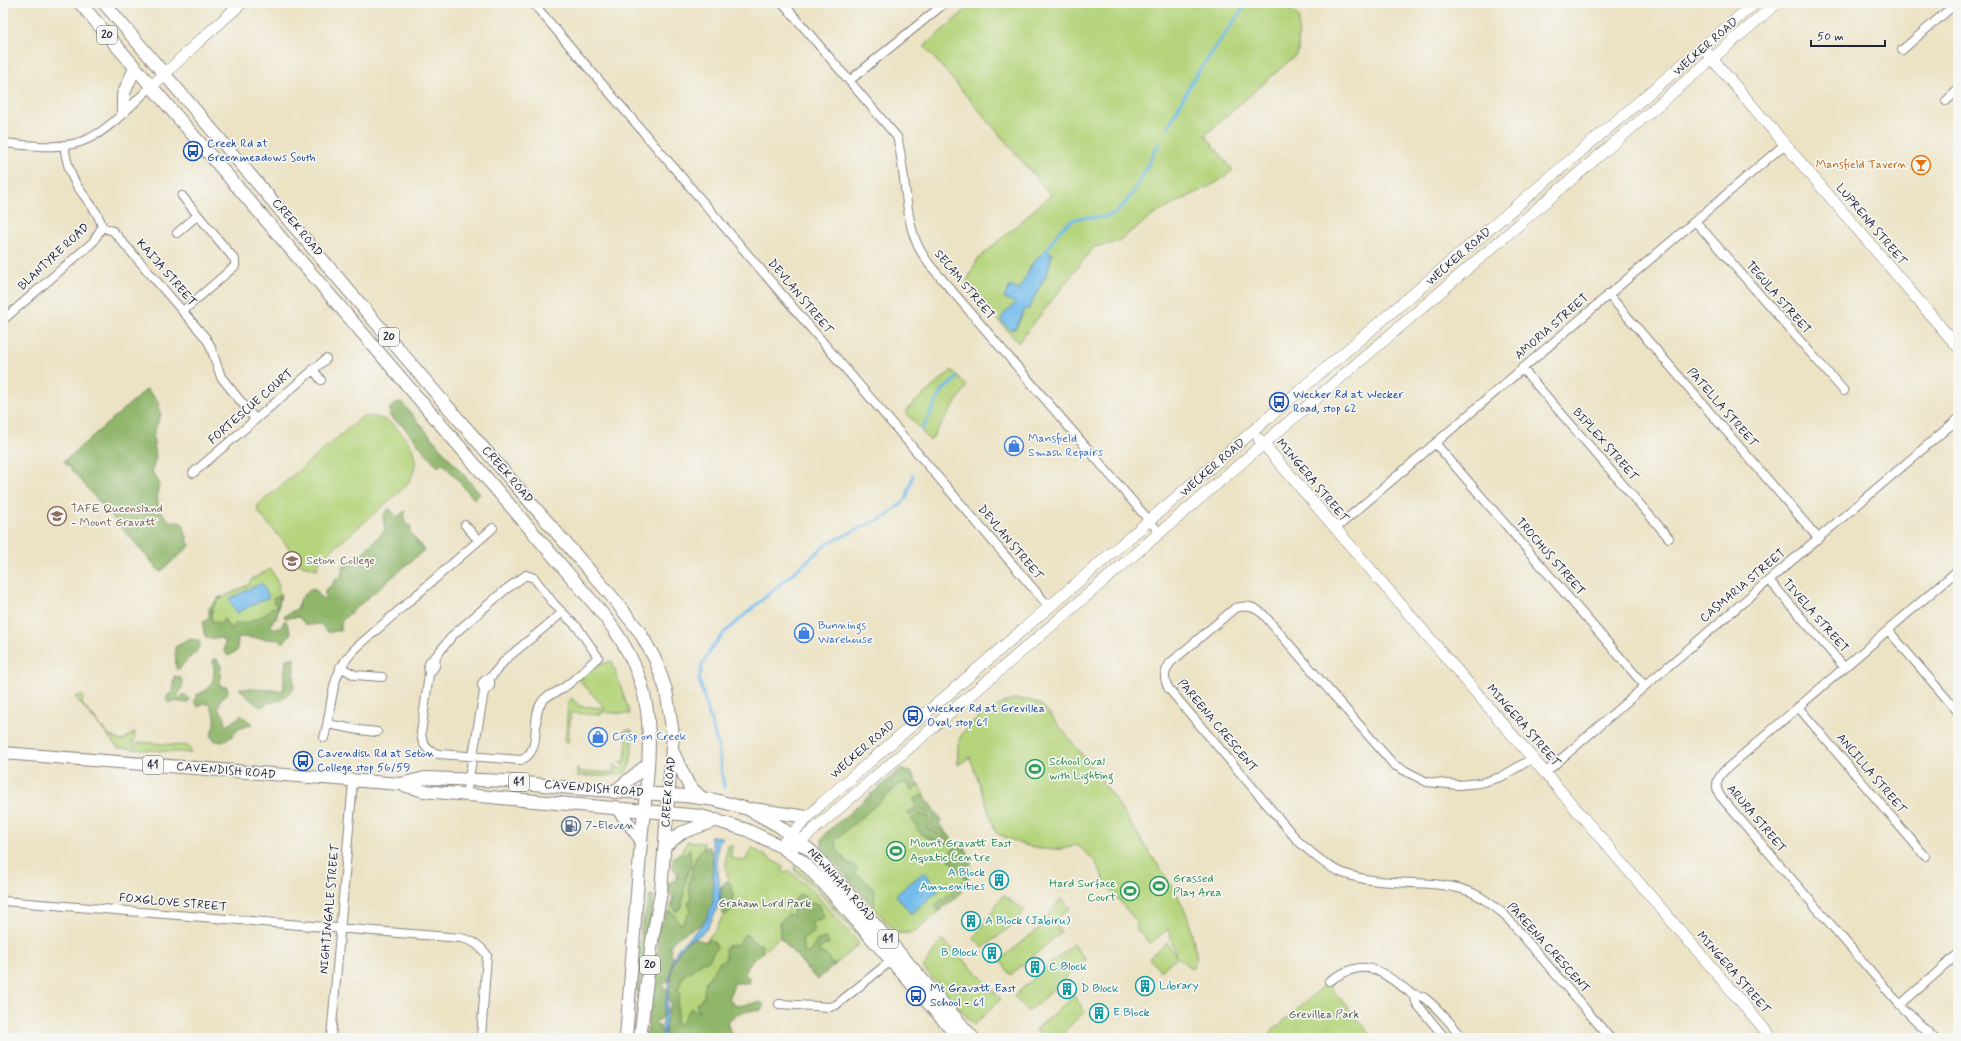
<svg xmlns="http://www.w3.org/2000/svg" width="1961" height="1041" viewBox="0 0 1961 1041" font-family="Mynerve,sans-serif">
<style>
.green{fill:#b5d47b;stroke:#6c7b5b}
.forest{fill:#90b66b;stroke:#596c53}
.water{fill:#72bbeb;stroke:#4a6e93}
.lines{fill:none;stroke-linecap:round;stroke-linejoin:round}
.stream{stroke:#72bbeb;stroke-width:3}
.street-casing{stroke:#878280;stroke-width:10}
.secondary-casing{stroke:#878280;stroke-width:12}
.primary-casing{stroke:#878280;stroke-width:14}
.street{stroke:#fff;stroke-width:8}
.secondary{stroke:#fff;stroke-width:11}
.primary{stroke:#fff;stroke-width:12}
.labels{text-anchor:middle;dominant-baseline:central;stroke-width:3.5;stroke-linejoin:round;paint-order:stroke}
.shield{fill:#f6f6f2;stroke:#626272;stroke-width:1}
.shield-label{font-size:11px;font-weight:bold;fill:#22223b}
.street-label{font-size:12px;fill:#22223b;stroke:#f6f6f2}
.transit-label{font-size:12px;fill:#164399;stroke:#f6f6f2;text-anchor:start}
.food-label{font-size:12px;fill:#c56008;stroke:#f6f6f2;text-anchor:end}
.shop-label{font-size:12px;fill:#366cbe;stroke:#f6f6f2;text-anchor:start}
.education-label{font-size:12px;fill:#785e54;stroke:#f6f6f2;text-anchor:start}
.leisure-label{font-size:12px;fill:#27864d;stroke:#f6f6f2;text-anchor:start}
.service-label{font-size:12px;fill:#4e5e75;stroke:#f6f6f2;text-anchor:start}
.culture-label{font-size:12px;fill:#0d838f;stroke:#f6f6f2;text-anchor:start}
.park-label{font-size:12px;fill:#4e574e;stroke:#f6f6f2}
</style>
<rect width="100%" height="100%" fill="#f6f6f2"/>
<filter id="ink" filterUnits="userSpaceOnUse"><feTurbulence type="fractalNoise" baseFrequency=".025" numOctaves="2"/><feDisplacementMap in="SourceGraphic" scale="8" xChannelSelector="R" yChannelSelector="G"/><feConvolveMatrix kernelMatrix="1 2 1 2 8 2 1 2 1" color-interpolation-filters="sRGB"/></filter>
<filter id="wash" filterUnits="userSpaceOnUse"><feTurbulence type="fractalNoise" baseFrequency=".012" numOctaves="4" result="noise"/><feDisplacementMap in="SourceGraphic" scale="16" xChannelSelector="R" yChannelSelector="G"/><feGaussianBlur stdDeviation="0.9" result="paint"/><feColorMatrix in="noise" values="0 0 0 0 0 0 0 0 0 0 0 0 0 0 0 0 0 1.4 0 .05"/><feComposite in="paint" operator="in"/></filter>
<g filter="url(#wash)">
<rect width="100%" height="100%" fill="#ece3c5"/>
<path class="green" d="M974,3H1285L1299,17L1298,53L1205,135L1233,170L1219,181L1155,214L1117,242L1094,247L1018,343L966,283L977,260L1051,195L924,46Z
M952,370L967,386L930,441L905,411Z
M362,417C381,415 391,421 403,435C418,453 420,469 404,488L320,560L317,569L296,563L293,560L296,556L258,512V505Z
M271,569L279,586L278,588L281,595L276,619L226,636L212,621L211,616L212,608L220,599L248,585L252,579Z
M612,661L630,714L601,712V715L571,713L568,743H565L568,702L572,698L579,706L605,708L579,680L594,666Z
M76,696H83L82,704L109,735L122,741L135,732L134,747L141,742L189,746L191,753L118,748L75,697Z
M1015,699L1030,700L1043,706L1098,774L1177,894L1189,920L1197,958L1192,969L1177,957L1160,971L1149,958L1167,943L1176,956L1168,929L1150,944L1139,931L1137,932L1136,921L1102,880L1104,878L1094,860L1077,845C1046,856 1024,846 996,833L970,757L958,765C958,758 957,748 959,740C964,724 1000,702 1015,699Z
M627,730H632C632,743 634,763 625,773L608,776H577V767L579,772H614V764L620,769L623,766L618,761L625,762L627,733L622,732Z
M902,768L914,776L927,801L940,818L941,820L939,824L956,844L966,849L969,859L970,872L967,884L958,895L913,933H896L822,848V839L827,832Z
M688,841L704,843L703,853L705,895L679,935L670,912L681,852Z
M732,845L731,858L745,861L752,848L784,867L782,871L786,873L790,871L793,874L813,891L859,944L817,980L780,937L713,994L710,1038H671L680,966C704,943 728,925 729,888C729,883 727,878 727,873C725,864 726,855 728,846Z
M794,866L811,880L867,943L862,941L815,888L795,871Z
M1003,895L1024,910L1015,923L983,948L974,939Z
M1061,898L1070,908L1053,922L1061,932L1011,975L1000,960L1038,929Z
M942,939L979,975L1001,999L974,1025L923,968Z
M1073,944L1086,960L1028,1012L1014,996Z
M1327,983L1374,1038H1264Z
M1074,996L1085,1011L1058,1038H1051L1035,1030Z"/>
<path class="forest" d="M147,389L160,403L158,408L161,414L153,436L156,457L152,471L159,483C159,487 157,492 157,496C158,508 166,524 179,522L183,524L189,545H191L160,572L64,461Z
M399,402L402,403L480,494L474,499L443,463L438,467L403,426L391,418C387,410 391,404 399,402Z
M389,508L397,517L405,511L404,521L408,526L410,525L412,530L410,532L424,550L342,620L340,631C328,630 330,638 321,624C307,625 307,628 299,617L285,618L284,616L298,608L299,600L311,589L316,590L321,598L325,599V590L332,585L335,579L341,577L343,567L361,554L385,530L383,517Z
M280,595L276,619L273,620L271,625L272,628H281L284,621H286L291,633L283,643L280,640L238,637L237,651L228,656L224,651L225,642L220,638H207L204,634L203,623L209,617V608L219,597H223C215,602 209,611 212,621L220,623L225,619L226,624L232,629L236,623H247L266,614L271,608H275L277,606L274,603L273,599Z
M190,639L198,640L200,645C196,655 185,659 180,669H176L175,647Z
M294,658V688L281,700L268,703L261,707C252,702 246,696 239,688L283,691L286,659Z
M213,659H217L221,666L220,686L227,687L228,693L221,699L218,709L226,718L224,720L227,726L241,715L252,724L239,729L231,737L222,742C201,740 218,726 215,717C214,712 211,712 211,705L204,703L198,707L194,701L196,695C210,689 214,685 214,668C214,664 212,663 213,659Z
M174,676L180,677C186,686 180,689 177,697L179,698L184,694L190,699L188,703C182,703 175,700 169,703L166,699L169,694L172,693Z
M902,768L912,773L919,786L911,790L907,782L898,786L836,839C834,849 842,856 848,863L853,864L858,870L854,873L868,883L875,892L874,909L822,848V839L827,832Z
M923,795L940,818L941,822L939,824L950,836L946,845L941,843L945,833L929,827L934,816L919,809L910,816L907,813L916,807L914,799Z
M919,813L930,817L926,828L942,835L939,842L922,835L916,828L917,827L911,819Z
M956,844C959,846 963,847 965,849C978,861 966,888 956,898C951,903 944,906 938,911L935,906L966,879L948,858Z
M709,847L712,853C712,871 720,909 704,922C692,932 680,931 669,947L672,948L671,951L673,958L669,981L662,985L666,989L668,988L663,1017L656,1022L655,1025L660,1026L662,1036L661,1038H647L650,986L655,982L652,979L653,958L659,949L657,945V925L663,922L666,913L670,912L675,915L678,923H683L690,911L688,905L691,898L688,884C693,873 693,848 709,847Z
M690,849L691,867L686,876L682,907L676,912L672,904L674,898C668,890 668,896 668,883L676,880L679,875C677,872 674,870 673,867C669,856 679,853 686,854Z
M726,881L731,884L733,893L731,910L725,915L722,913L720,900L722,885Z
M800,894L804,896L809,903L819,904L820,910L824,915V917L813,922L811,925L814,928L813,932L802,939L804,951L808,954L818,940L826,938L829,943L820,948L819,951L829,957L830,963L836,964L817,980L780,937V922L789,914L793,916L796,898Z
M650,895L654,896L640,991L636,990L641,929Z
M745,934L755,942L762,945V949H761L763,952L747,965L745,975L750,978L751,981L748,983H734L729,1000L737,1006L761,1002L764,1005L760,1011C749,1009 735,1014 727,1022L731,1034L739,1037L744,1035V1038H671V1036H666C665,1030 663,1022 665,1017C668,1009 674,1005 668,997L669,988L672,984C669,965 677,949 693,938L706,942L709,939L714,942L717,947L709,960L703,962L682,977L681,983L678,988L680,996L677,1005L678,1015L676,1020L680,1025L691,1008L699,1012L696,1004L704,997L705,983L720,962L724,961L726,956L725,949L727,946L737,945Z"/>
<path class="water" d="M1046,249L1052,254L1048,271L1028,310L1025,309L1016,328L1010,330L1001,321L1003,315L1015,303L1004,298L1010,286L1019,290L1033,262Z
M262,583L269,597L237,613L229,599Z
M710,836L723,837C709,853 724,883 719,901C717,910 710,925 704,932C701,935 697,936 693,938C683,943 677,954 672,964L664,1038H662L663,1017L673,958L679,947L705,922L713,902V848Z
M924,872L939,890L911,914L896,895Z"/>
<g class="lines">
<path class="stream" d="M1167,129L1194,78L1247,3
M1046,252C1053,239 1063,222 1079,218C1090,215 1105,221 1115,213C1136,197 1145,166 1159,144
M922,429L942,391L957,378
M724,787L718,746L699,679L703,663L712,647L725,632L828,543L887,516L906,499L913,475"/>
</g>
</g>
<g filter="url(#ink)">
<g class="lines">
<defs>
<path id="street" d="M533,3L1049,607
M783,3L897,137C906,170 904,217 918,246C921,252 925,258 929,264L1159,532
M1902,50L1953,6
M849,81L945,3
M1946,101L1958,90
M3,143C29,145 63,151 88,139C110,129 133,103 151,87
M64,145C66,159 69,173 76,184C84,198 99,211 102,227L113,231L205,337L210,345L221,377L255,419
M182,196L231,255L235,260V266L183,311
M1695,221L1844,391
M177,233L198,215
M1608,294L1818,538
M3,320L93,242L102,227
M1522,368L1669,538
M313,369L321,380
M1436,444L1645,686
M193,473L326,359
M465,525L478,540
M1335,529L1785,144
M1769,580L1844,667
M1888,630L1958,712
M340,667L355,675L382,677
M429,674L421,733C422,745 428,752 439,754L521,760C542,751 532,723 539,707C545,694 551,696 560,690C574,682 586,668 598,657L578,628L554,604L534,578L526,575L505,590L453,635L436,656L430,661L428,667L429,674L435,666L436,656
M490,678L506,659L562,613
M1798,707L1925,856
M328,724L359,730L377,732
M324,738C334,702 328,674 357,647L493,528
M1533,758L1501,777L1480,783L1458,785L1427,782L1394,765L1263,614C1253,606 1247,605 1235,608L1170,663C1164,673 1163,678 1169,689L1298,841C1312,853 1325,866 1343,873C1382,888 1425,878 1465,890C1479,894 1492,905 1504,914L1610,1038
M1545,773L1645,686L1958,419
M466,795L484,692L482,684L485,680L490,678V686L484,692
M3,901L461,938C474,941 479,945 487,955L481,1038
M1329,981C1368,956 1378,970 1411,993C1415,995 1421,995 1425,998C1440,1010 1451,1024 1463,1038
M1413,994L1417,1004L1445,1038
M779,1004L830,1007L836,1005L892,960
M1900,1005L1958,954
M331,1038L353,781
M1934,1038L1900,1005L1721,797C1714,787 1716,779 1725,770L1958,570"/>
<path id="secondary" d="M1708,54L1958,347
M151,87L196,44L242,3
M1259,439L1772,1038
M780,846L822,803L1049,607L1326,368L1755,3
M789,851L1777,3"/>
<path id="primary" d="M80,3L596,606C619,633 638,663 645,699C654,742 645,797 641,841C636,907 631,972 626,1038
M104,3L441,399L614,599L639,631L655,659L666,690L673,734L661,892L652,941L640,1038
M123,111V95L135,68
M673,752L689,786L702,798
M3,753L400,784L425,778L507,781L571,788L685,796L715,800L748,809L779,826L812,852L973,1038
M400,784L424,791L701,816L747,830L780,846L803,862L825,885L959,1038
M614,792L647,765
M616,807L641,840
M753,809L807,817
M665,846L681,833L717,820"/>
</defs>
<use href="#street" class="street-casing"/>
<use href="#secondary" class="secondary-casing"/>
<use href="#primary" class="primary-casing"/>
<use href="#street" class="street"/>
<use href="#secondary" class="secondary"/>
<use href="#primary" class="primary"/>
</g>
</g>
<defs>
<symbol id="bus-ring" viewBox="-11 -11 22 22"><circle r="9.5" fill="#f6f6f2" stroke="#1a4fb4" stroke-width="1.5"/><path d="M-5-6H5V4H4V6H2V4H-2V6H-4V4H-5ZM-3.5-4V0h7V-4ZM-3.5 1.2v1.5H-2V1.2ZM2 1.2v1.5H3.5V1.2Z" fill="#1a4fb4"/></symbol>
<symbol id="bar-ring" viewBox="-11 -11 22 22"><circle r="9.5" fill="#f6f6f2" stroke="#e8710a" stroke-width="1.5"/><path d="M-6-5H6L.8 .8V4.5H3.5V6h-7V4.5H-.8V.8Z" fill="#e8710a"/></symbol>
<symbol id="shop-ring" viewBox="-11 -11 22 22"><circle r="9.5" fill="#f6f6f2" stroke="#3f7fe0" stroke-width="1.5"/><path d="M-5-2.5h2.3a2.7 3.5 0 0 1 5.4 0H5L5.5 6h-11ZM-1.5-2.5h3a1.5 2.3 0 0 0-3 0Z" fill="#3f7fe0"/></symbol>
<symbol id="university-ring" viewBox="-11 -11 22 22"><circle r="9.5" fill="#f6f6f2" stroke="#8d6e63" stroke-width="1.5"/><path d="M0-5L7-2L0 1L-7-2ZM-4 1L0 2.5L4 1V4Q0 6-4 4Z" fill="#8d6e63"/></symbol>
<symbol id="school-ring" viewBox="-11 -11 22 22"><circle r="9.5" fill="#f6f6f2" stroke="#8d6e63" stroke-width="1.5"/><path d="M0-5L7-2L0 1L-7-2ZM-4 1L0 2.5L4 1V4Q0 6-4 4Z" fill="#8d6e63"/></symbol>
<symbol id="stadium-ring" viewBox="-11 -11 22 22"><circle r="9.5" fill="#f6f6f2" stroke="#2e9e5b" stroke-width="1.5"/><path d="M0-5a6.5 5 0 1 0 0 10a6.5 5 0 1 0 0-10ZM-3.5-1.8h7v3.6h-7Z" fill="#2e9e5b"/></symbol>
<symbol id="fuel-ring" viewBox="-11 -11 22 22"><circle r="9.5" fill="#f6f6f2" stroke="#5c6f8a" stroke-width="1.5"/><path d="M-5.5-6h7V0h2V4h1.3V-2.5L3-4.5l.8-.8L6-3V5H2.5V1h-1V6h-7ZM-4.2-4.7v3.2H.2V-4.7Z" fill="#5c6f8a"/></symbol>
<symbol id="building-ring" viewBox="-11 -11 22 22"><circle r="9.5" fill="#f6f6f2" stroke="#0f9aa8" stroke-width="1.5"/><path d="M-4-6H4V6H1V3H-1V6H-4ZM-2.5-4.3h1.7v1.8h-1.7ZM.8-4.3h1.7v1.8H.8ZM-2.5-1h1.7V.8h-1.7ZM.8-1h1.7V.8H.8Z" fill="#0f9aa8"/></symbol>
</defs>
<g fill-rule="evenodd">
<use href="#bus-ring" x="182" y="140" width="22" height="22"/>
<use href="#bar-ring" x="1910" y="154" width="22" height="22"/>
<use href="#bus-ring" x="1268" y="391" width="22" height="22"/>
<use href="#shop-ring" x="1003" y="435" width="22" height="22"/>
<use href="#university-ring" x="46" y="505" width="22" height="22"/>
<use href="#school-ring" x="281" y="550" width="22" height="22"/>
<use href="#shop-ring" x="793" y="622" width="22" height="22"/>
<use href="#bus-ring" x="902" y="705" width="22" height="22"/>
<use href="#shop-ring" x="587" y="726" width="22" height="22"/>
<use href="#bus-ring" x="292" y="750" width="22" height="22"/>
<use href="#stadium-ring" x="1024" y="758" width="22" height="22"/>
<use href="#fuel-ring" x="560" y="815" width="22" height="22"/>
<use href="#stadium-ring" x="885" y="840" width="22" height="22"/>
<use href="#building-ring" x="988" y="869" width="22" height="22"/>
<use href="#stadium-ring" x="1148" y="875" width="22" height="22"/>
<use href="#stadium-ring" x="1119" y="880" width="22" height="22"/>
<use href="#building-ring" x="960" y="910" width="22" height="22"/>
<use href="#building-ring" x="981" y="942" width="22" height="22"/>
<use href="#building-ring" x="1024" y="956" width="22" height="22"/>
<use href="#building-ring" x="1134" y="975" width="22" height="22"/>
<use href="#building-ring" x="1056" y="978" width="22" height="22"/>
<use href="#bus-ring" x="905" y="985" width="22" height="22"/>
<use href="#building-ring" x="1088" y="1002" width="22" height="22"/>
</g>
<g class="labels">
<g class="shield">
<rect x="97" y="26" width="20" height="18" rx="3"/>
<rect x="379" y="328" width="20" height="18" rx="3"/>
<rect x="143" y="756" width="20" height="18" rx="3"/>
<rect x="509" y="773" width="20" height="18" rx="3"/>
<rect x="878" y="930" width="20" height="18" rx="3"/>
<rect x="640" y="956" width="20" height="18" rx="3"/>
</g>
<g class="shield-label">
<text x="107" y="35">20</text>
<text x="389" y="337">20</text>
<text x="153" y="765">41</text>
<text x="519" y="782">41</text>
<text x="888" y="939">41</text>
<text x="650" y="965">20</text>
</g>
<g class="street-label">
<text transform="translate(1706 47) rotate(-41)">WECKER ROAD</text>
<text transform="translate(1871 225) rotate(50)">LUPRENA STREET</text>
<text transform="translate(297 228) rotate(50)">CREEK ROAD</text>
<text transform="translate(54 257) rotate(-43)">BLANTYRE ROAD</text>
<text transform="translate(1459 257) rotate(-41)">WECKER ROAD</text>
<text transform="translate(166 273) rotate(49)">KAIJA STREET</text>
<text transform="translate(964 285) rotate(50)">SECAM STREET</text>
<text transform="translate(800 297) rotate(50)">DEVLAN STREET</text>
<text transform="translate(1778 298) rotate(49)">TEGULA STREET</text>
<text transform="translate(1552 327) rotate(-41)">AMORIA STREET</text>
<text transform="translate(251 407) rotate(-41)">FORTESCUE COURT</text>
<text transform="translate(1722 408) rotate(49)">PATELLA STREET</text>
<text transform="translate(1605 445) rotate(49)">BIPLEX STREET</text>
<text transform="translate(1213 468) rotate(-41)">WECKER ROAD</text>
<text transform="translate(507 475) rotate(49)">CREEK ROAD</text>
<text transform="translate(1312 481) rotate(50)">MINGERA STREET</text>
<text transform="translate(1010 543) rotate(50)">DEVLAN STREET</text>
<text transform="translate(1550 557) rotate(49)">TROCHUS STREET</text>
<text transform="translate(1743 586) rotate(-40)">CASMARIA STREET</text>
<text transform="translate(1815 616) rotate(49)">TIVELA STREET</text>
<text transform="translate(1217 726) rotate(50)">PAREENA CRESCENT</text>
<text transform="translate(1523 726) rotate(49)">MINGERA STREET</text>
<text transform="translate(863 750) rotate(-41)">WECKER ROAD</text>
<text transform="translate(226 771) rotate(5)">CAVENDISH ROAD</text>
<text transform="translate(1871 774) rotate(50)">ANCILLA STREET</text>
<text transform="translate(594 789) rotate(5)">CAVENDISH ROAD</text>
<text transform="translate(669 792) rotate(-85)">CREEK ROAD</text>
<text transform="translate(1756 819) rotate(50)">ARURA STREET</text>
<text transform="translate(841 885) rotate(48)">NEWNHAM ROAD</text>
<text transform="translate(173 903) rotate(5)">FOXGLOVE STREET</text>
<text transform="translate(330 909) rotate(-85)">NIGHTINGALE STREET</text>
<text transform="translate(1548 948) rotate(48)">PAREENA CRESCENT</text>
<text transform="translate(1733 973) rotate(49)">MINGERA STREET</text>
</g>
<g class="transit-label">
<text x="207" y="144">Creek Rd at<tspan x="207" dy="14">Greenmeadows South</tspan></text>
<text x="1293" y="395">Wecker Rd at Wecker<tspan x="1293" dy="14">Road, stop 62</tspan></text>
<text x="927" y="709">Wecker Rd at Grevillea<tspan x="927" dy="14">Oval, stop 61</tspan></text>
<text x="317" y="754">Cavendish Rd at Seton<tspan x="317" dy="14">College stop 56/59</tspan></text>
<text x="930" y="989">Mt Gravatt East<tspan x="930" dy="14">School - 61</tspan></text>
</g>
<g class="food-label">
<text x="1907" y="165">Mansfield Tavern</text>
</g>
<g class="shop-label">
<text x="1028" y="439">Mansfield<tspan x="1028" dy="14">Smash Repairs</tspan></text>
<text x="818" y="626">Bunnings<tspan x="818" dy="14">Warehouse</tspan></text>
<text x="612" y="737">Crisp on Creek</text>
</g>
<g class="education-label">
<text x="71" y="509">TAFE Queensland<tspan x="71" dy="14">- Mount Gravatt</tspan></text>
<text x="306" y="561">Seton College</text>
</g>
<g class="leisure-label">
<text x="1049" y="762">School Oval<tspan x="1049" dy="14">with Lighting</tspan></text>
<text x="910" y="844">Mount Gravatt East<tspan x="910" dy="14">Aquatic Centre</tspan></text>
<text x="1173" y="879">Grassed<tspan x="1173" dy="14">Play Area</tspan></text>
<text x="1116" y="884" text-anchor="end">Hard Surface<tspan x="1116" dy="14">Court</tspan></text>
</g>
<g class="service-label">
<text x="585" y="826">7-Eleven</text>
</g>
<g class="culture-label">
<text x="985" y="873" text-anchor="end">A Block<tspan x="985" dy="14">Ammenities</tspan></text>
<text x="985" y="921">A Block (Jabiru)</text>
<text x="978" y="953" text-anchor="end">B Block</text>
<text x="1049" y="967">C Block</text>
<text x="1159" y="986">Library</text>
<text x="1081" y="989">D Block</text>
<text x="1113" y="1013">E Block</text>
</g>
<g class="park-label">
<text x="765" y="904">Graham Lord Park</text>
<text x="1324" y="1015">Grevillea Park</text>
</g>
</g>
<rect width="1961" height="1041" fill="none" stroke="#f6f6f2" stroke-width="16"/>
<path d="M1811 40v6h74v-6" fill="none" stroke="#22223b" stroke-width="2"/>
<text x="1817" y="40" font-size="12" fill="#22223b" stroke="#f6f6f2" stroke-width="3" paint-order="stroke">50 m</text>
</svg>
